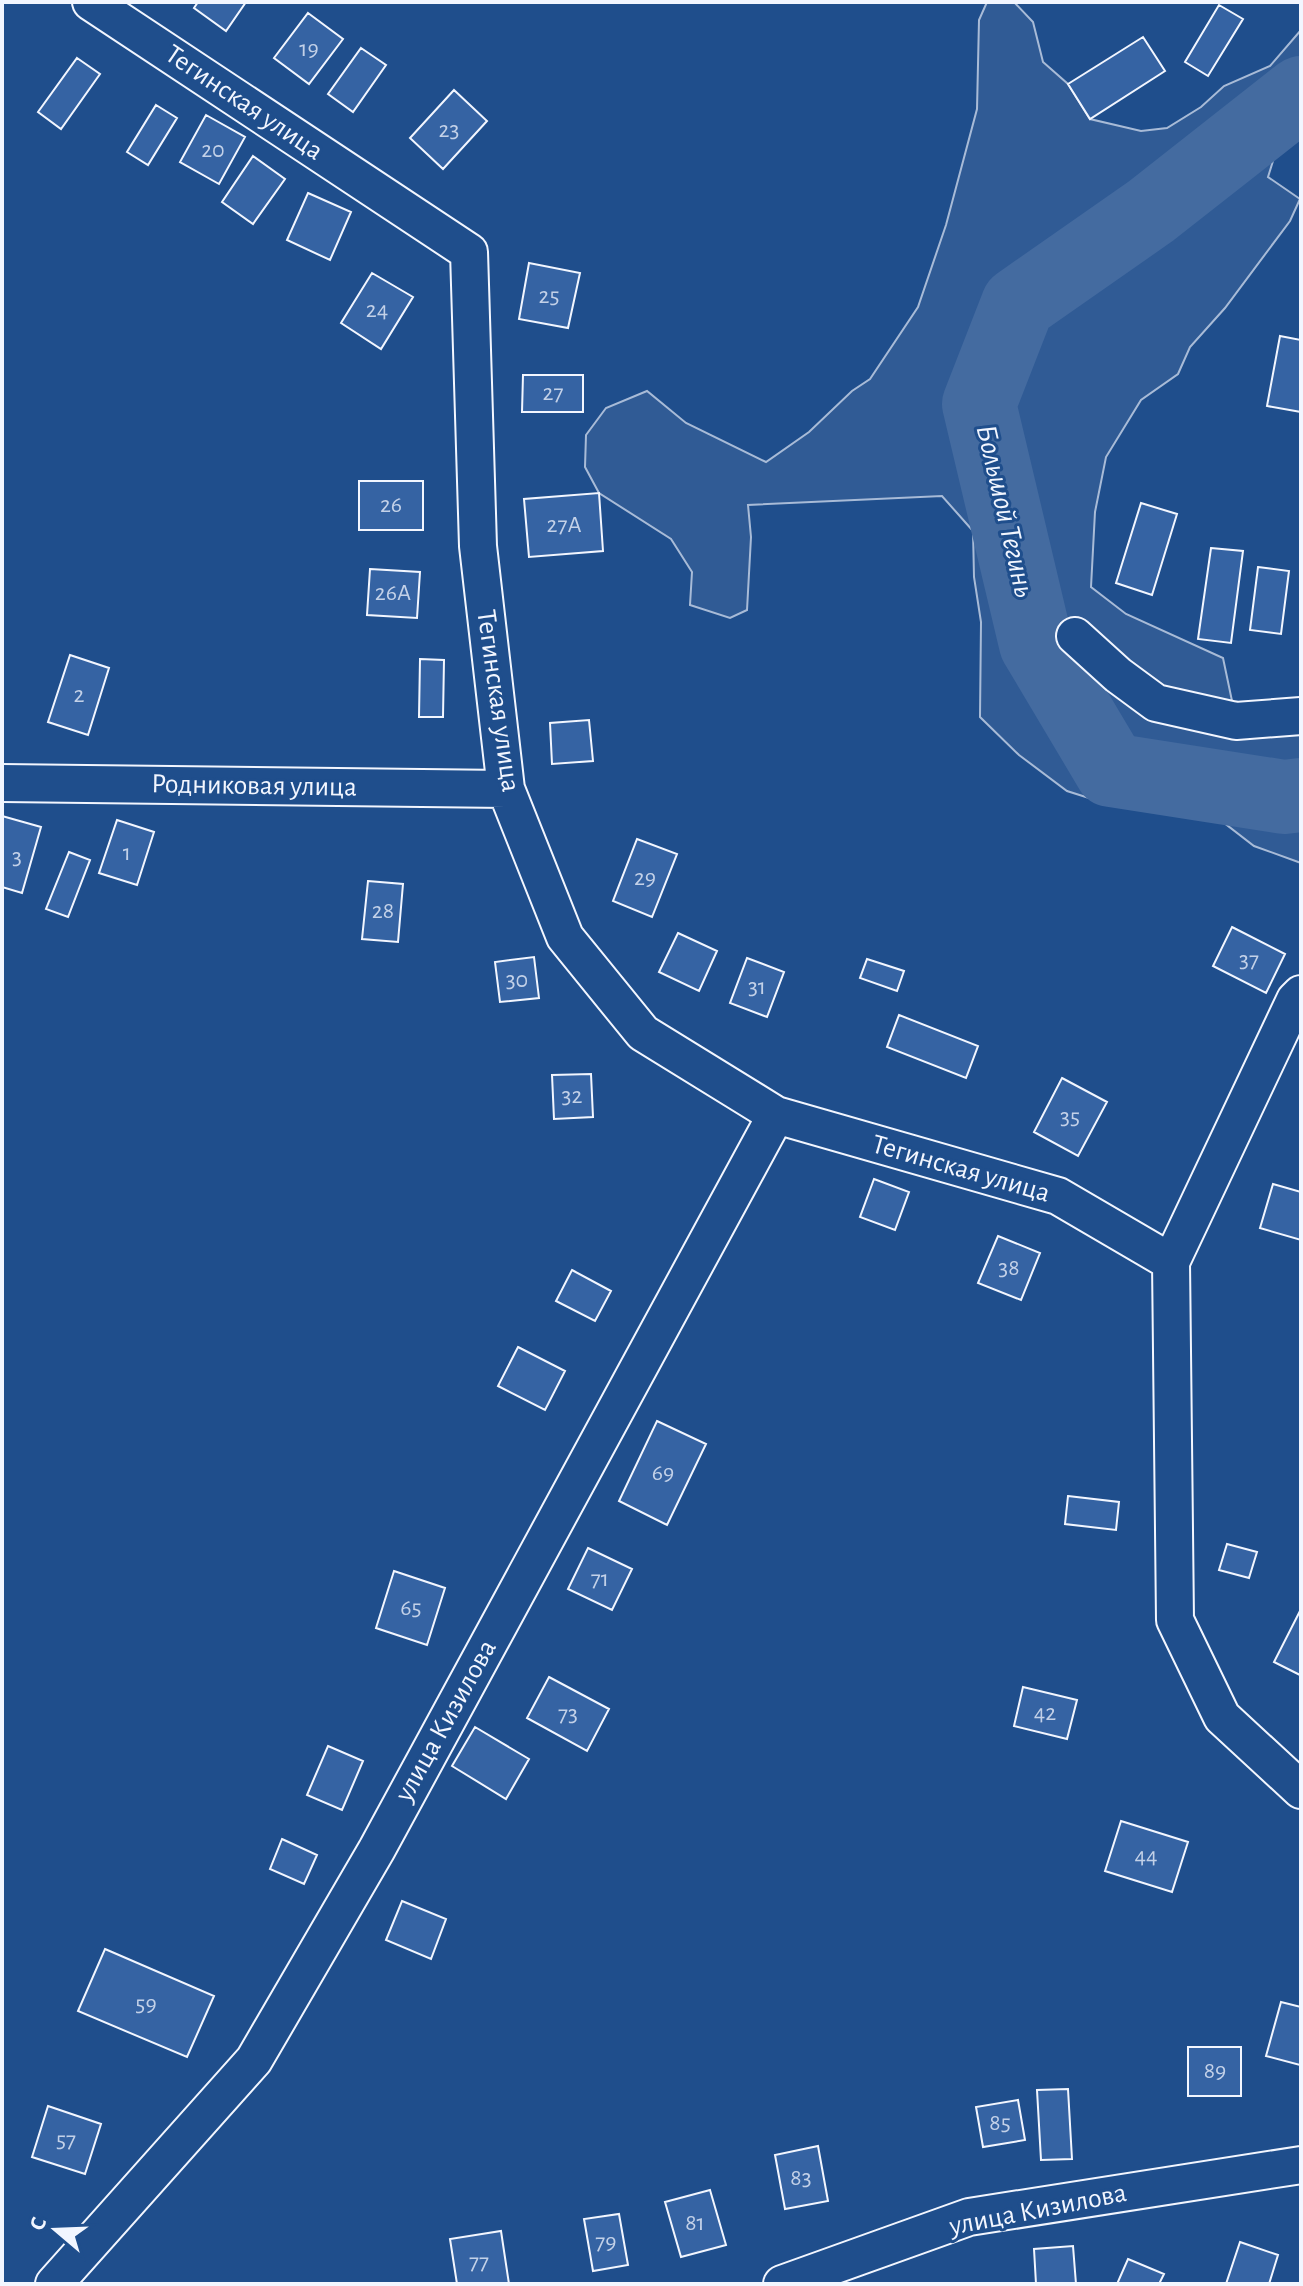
<svg xmlns="http://www.w3.org/2000/svg" width="1303" height="2286" viewBox="0 0 1303 2286" font-family="'Alegreya Sans',sans-serif">
<style>
.built{fill:#305b95;stroke:#a8bbd7;stroke-width:2}
.lines{fill:none;stroke-linecap:round;stroke-linejoin:round}
.river{stroke:#446ba0;stroke-width:74}
.building{fill:#3563a3;stroke:#f2f6ff;stroke-width:2}
.street-casing{stroke:#f2f6ff;stroke-width:40}
.street{stroke:#1f4e8c;stroke-width:36}
.labels{text-anchor:middle;dominant-baseline:central;stroke-width:6;stroke-linejoin:round;paint-order:stroke}
.number-label{font-size:24px;fill:#c3d1e8}
.street-label{font-size:28px;fill:#f2f6ff;stroke:#1f4e8c}
.water-label{font-size:30px;font-style:italic;fill:#f2f6ff;stroke:#1f4e8c}
</style>
<rect width="100%" height="100%" fill="#1f4e8c"/>
<path class="built" d="M987,2H1014L1033,22L1043,62L1068,84L1090,119L1141,131L1167,128L1201,107L1224,86L1270,66L1301,30V117L1281,135L1268,177L1300,199L1290,221L1225,308L1190,347L1178,374L1141,400L1106,457L1095,512L1091,587L1126,614L1223,658L1236,720L1301,716V863L1254,846L1206,809L1149,794L1092,799L1067,791L1019,755L980,717L981,622L974,577L973,531L942,496L748,505L751,537L747,610L730,618L690,605L692,572L671,539L599,493L585,467L586,435L606,408L647,391L686,423L766,462L809,432L852,391L870,379L918,307L946,225L977,109L979,20Z"/>
<g class="lines">
<path class="river" d="M1301,93L1151,211L1018,304L979,404L1036,644L1111,770L1284,797L1301,795"/>
</g>
<path class="building" d="M198,2H246L226,31L194,8Z
M1219,5L1243,19L1208,76L1185,62Z
M308,13L343,39L309,84L274,58Z
M1143,37L1165,71L1090,119L1068,84Z
M361,48L386,65L353,112L328,94Z
M77,58L100,74L61,129L38,112Z
M454,90L487,121L443,169L410,138Z
M156,105L177,118L148,165L127,152Z
M206,115L245,137L219,184L180,162Z
M253,156L285,179L253,224L222,202Z
M308,193L351,212L330,260L287,240Z
M529,263L580,273L568,328L519,319Z
M372,273L413,297L381,349L341,323Z
M1280,336L1301,340V412L1267,406Z
M523,375H583V412H522Z
M359,481H423V530H359Z
M599,493L603,551L529,557L524,499Z
M1141,503L1177,514L1152,595L1116,583Z
M1211,548L1243,551L1231,643L1198,639Z
M1258,567L1289,571L1281,634L1250,630Z
M370,569L420,572L417,618L367,615Z
M70,655L109,668L88,735L48,722Z
M420,659L444,660L443,717H419Z
M589,720L593,761L552,764L550,723Z
M2,816L41,827L22,893L2,887Z
M117,820L154,832L137,885L99,873Z
M637,839L677,854L652,917L613,901Z
M69,852L90,860L68,917L46,909Z
M368,881L403,884L398,942L362,939Z
M1232,927L1285,954L1266,993L1213,966Z
M678,933L717,951L699,991L659,972Z
M534,957L539,998L500,1002L495,962Z
M747,958L784,972L767,1017L730,1003Z
M867,959L904,971L897,991L860,978Z
M899,1015L978,1046L966,1078L887,1047Z
M591,1074L593,1117L554,1119L552,1075Z
M1062,1078L1107,1102L1078,1156L1034,1132Z
M874,1179L909,1192L895,1230L860,1217Z
M1273,1184L1301,1192V1240L1260,1228Z
M998,1236L1040,1253L1021,1300L978,1283Z
M572,1270L611,1291L595,1321L556,1301Z
M518,1347L565,1371L545,1410L498,1386Z
M657,1421L706,1444L667,1525L619,1501Z
M1068,1496L1119,1502L1116,1530L1065,1524Z
M1227,1544L1257,1552L1249,1578L1219,1570Z
M588,1548L632,1569L612,1610L568,1589Z
M394,1571L445,1588L427,1645L376,1628Z
M1301,1609V1672L1300,1675L1274,1662Z
M549,1677L609,1709L587,1751L527,1718Z
M1023,1687L1077,1700L1067,1739L1014,1726Z
M475,1727L529,1759L506,1799L452,1766Z
M328,1746L363,1761L342,1810L307,1795Z
M1121,1821L1188,1842L1172,1892L1105,1871Z
M282,1839L317,1855L304,1884L270,1869Z
M402,1901L446,1919L431,1959L386,1940Z
M105,1949L214,1996L187,2057L78,2011Z
M1281,2002L1301,2007L1300,2065L1266,2056Z
M1188,2047H1241V2096H1188Z
M1068,2089L1072,2159L1041,2160L1037,2090Z
M1018,2100L1025,2140L983,2147L976,2107Z
M48,2106L101,2124L85,2174L32,2157Z
M818,2146L828,2201L785,2209L775,2155Z
M710,2190L726,2245L681,2257L665,2202Z
M619,2214L628,2265L593,2271L584,2219Z
M501,2231L509,2284H457L450,2239Z
M1240,2242L1278,2255L1269,2284H1226Z
M1073,2246L1076,2284H1036L1034,2249Z
M1128,2259L1164,2274L1159,2284H1117Z"/>
<g class="lines">
<defs>
<path id="street" d="M91,2L469,252L478,546L506,789L565,937L643,1033L776,1115L1058,1196L1171,1262L1175,1620L1222,1717L1301,1790
M1075,636L1118,675L1156,703L1236,721L1301,716
M2,783L506,789
M1171,1262L1295,1000L1301,994
M54,2284L254,2060L377,1849L776,1115
M782,2284L969,2217L1301,2165"/>
</defs>
<use href="#street" class="street-casing"/>
<use href="#street" class="street"/>
</g>
<g class="labels">
<g class="number-label">
<text x="309" y="49">19</text>
<text x="449" y="130">23</text>
<text x="213" y="150">20</text>
<text x="549" y="296">25</text>
<text x="377" y="310">24</text>
<text x="553" y="393">27</text>
<text x="391" y="505">26</text>
<text x="564" y="525">27А</text>
<text x="393" y="593">26А</text>
<text x="79" y="695">2</text>
<text x="127" y="853">1</text>
<text x="17" y="857">3</text>
<text x="645" y="878">29</text>
<text x="383" y="911">28</text>
<text x="1249" y="960">37</text>
<text x="517" y="980">30</text>
<text x="757" y="987">31</text>
<text x="572" y="1096">32</text>
<text x="1070" y="1117">35</text>
<text x="1009" y="1268">38</text>
<text x="663" y="1473">69</text>
<text x="600" y="1579">71</text>
<text x="411" y="1608">65</text>
<text x="1045" y="1713">42</text>
<text x="568" y="1714">73</text>
<text x="1146" y="1856">44</text>
<text x="146" y="2004">59</text>
<text x="1215" y="2071">89</text>
<text x="1000" y="2123">85</text>
<text x="66" y="2140">57</text>
<text x="801" y="2178">83</text>
<text x="695" y="2223">81</text>
<text x="606" y="2242">79</text>
<text x="479" y="2262">77</text>
</g>
<g class="street-label">
<text transform="translate(244 103) rotate(34)">Тегинская улица</text>
<text transform="translate(498 701) rotate(82)">Тегинская улица</text>
<text transform="translate(254 786) rotate(1)">Родниковая улица</text>
<text transform="translate(961 1169) rotate(16)">Тегинская улица</text>
<text transform="translate(446 1721) rotate(-61)">улица Кизилова</text>
<text transform="translate(1038 2210) rotate(-11)">улица Кизилова</text>
</g>
<g class="water-label">
<text transform="translate(1005 511) rotate(77)">Большой Тегинь</text>
</g>
</g>
<rect width="1303" height="2286" fill="none" stroke="#f2f6ff" stroke-width="8"/>
<g transform="translate(56 2230) rotate(289)" stroke="#1f4e8c" stroke-width="6" paint-order="stroke">
<path d="M0-6L14 30L0 20L-14 30Z" fill="#f2f6ff"/>
<text y="-12" font-size="22" font-weight="bold" text-anchor="middle" fill="#f2f6ff">С</text>
</g>
</svg>
